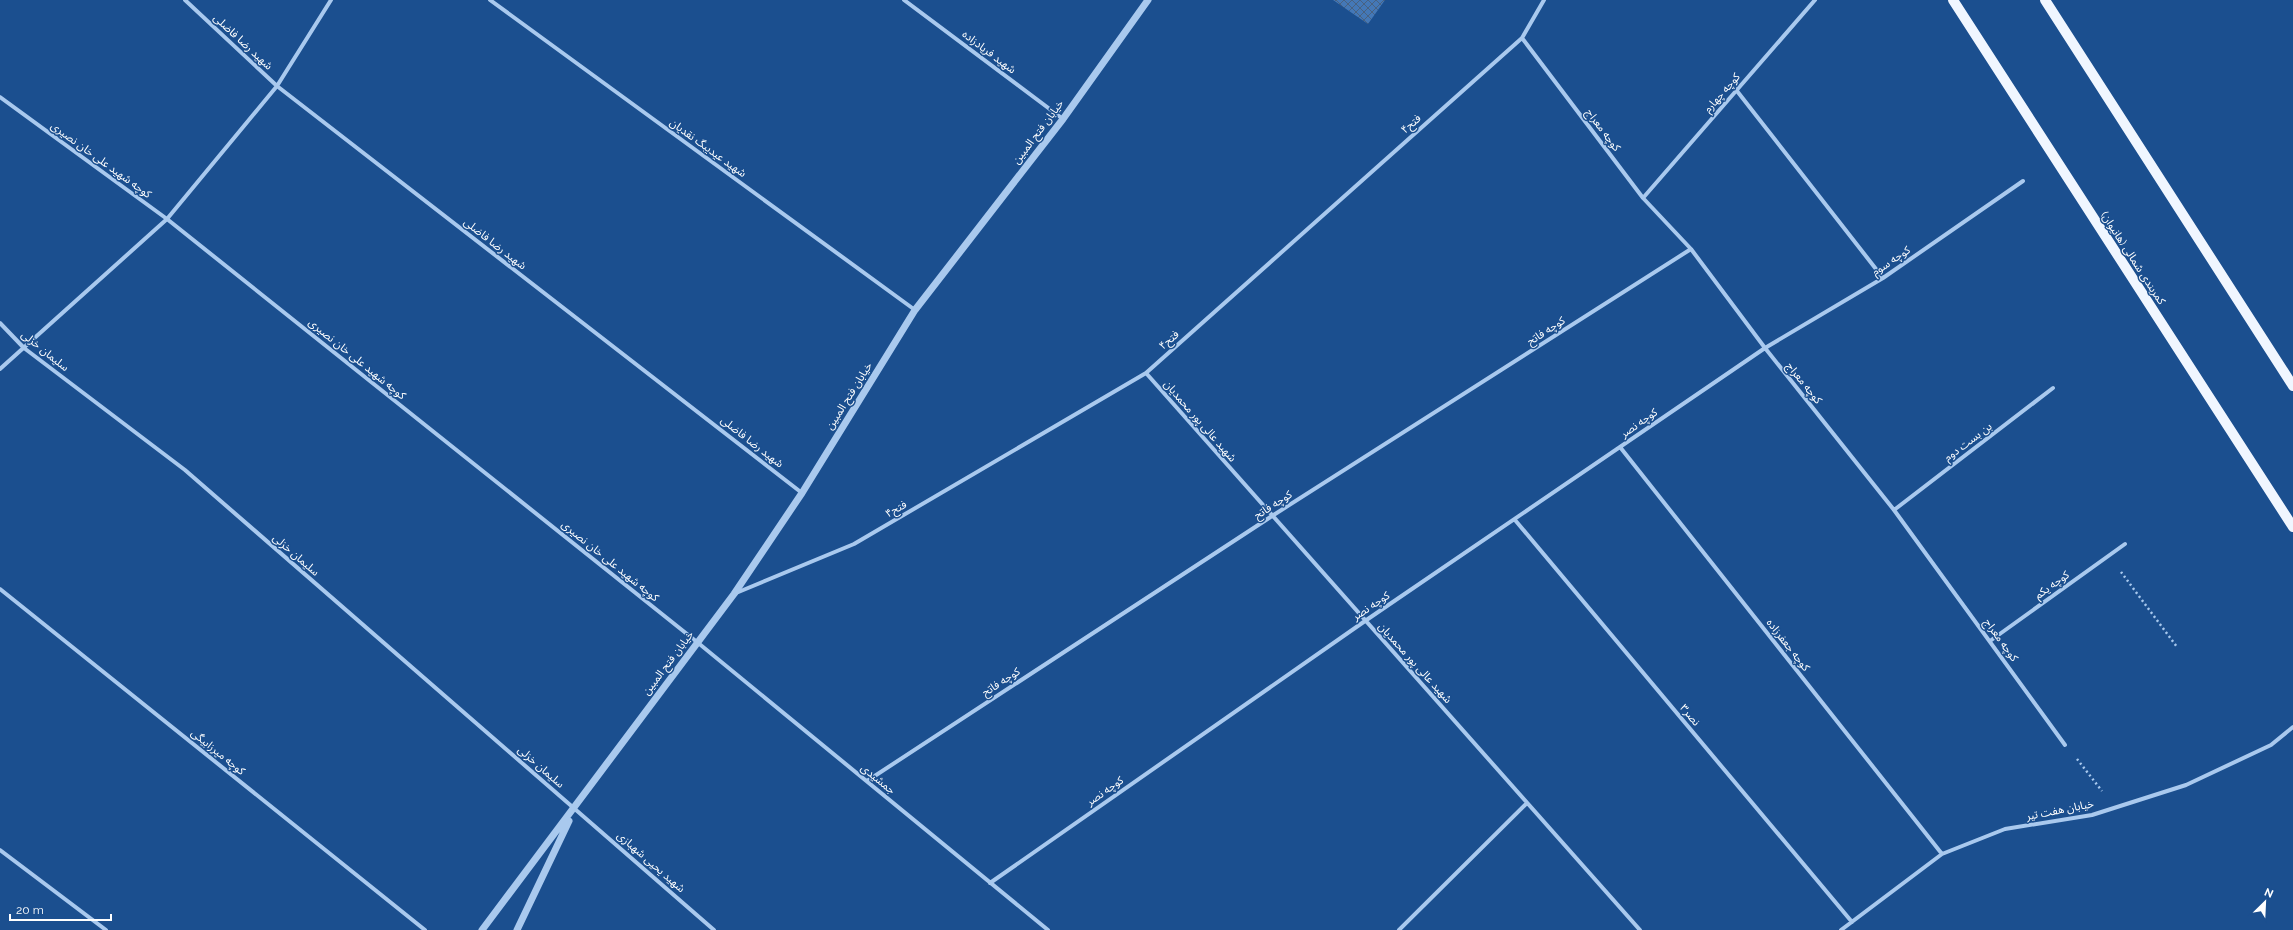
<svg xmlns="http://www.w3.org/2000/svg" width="2293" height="930" viewBox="0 0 2293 930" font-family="Raleway,'Noto Sans Arabic',sans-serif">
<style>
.building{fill:url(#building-cross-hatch)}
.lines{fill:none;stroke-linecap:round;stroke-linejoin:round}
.path{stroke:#a9c9ee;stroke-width:2.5;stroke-dasharray:2 3;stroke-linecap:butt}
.minor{stroke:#a9c9ee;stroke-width:4}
.tertiary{stroke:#a9c9ee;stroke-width:7}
.primary{stroke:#f0f6ff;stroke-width:10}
.labels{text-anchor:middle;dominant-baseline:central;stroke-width:3;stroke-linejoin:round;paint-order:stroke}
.street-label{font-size:11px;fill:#fff;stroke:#1b4f8f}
</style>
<defs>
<pattern id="building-cross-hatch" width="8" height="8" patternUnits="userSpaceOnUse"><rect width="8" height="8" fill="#4478b7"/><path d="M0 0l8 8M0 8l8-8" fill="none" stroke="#486282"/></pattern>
</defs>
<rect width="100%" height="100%" fill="#1b4f8f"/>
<path class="building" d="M1333,0H1385L1368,24Z"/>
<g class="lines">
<path class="path" d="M2121,572L2177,647
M2077,759L2102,791"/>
<path class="minor" d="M185,0L277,86L802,493
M490,0L915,310
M904,0L1063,119
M1522,38L1643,198L1691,249L1765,348L1894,510L2065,745
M1737,91L1883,278
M0,97L167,219L697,642L1048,930
M1643,198L1815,0
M0,323L24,348L185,470L714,930
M0,369L167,219L277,86L331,0
M1146,373L1640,930
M1620,447L1942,854
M1894,510L2053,388
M1515,520L1852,922
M0,589L425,930
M736,593L854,544L1146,373L1522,38L1544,0
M1990,641L2125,544
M867,781L1272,516L1691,249
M0,850L106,930
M990,883L1365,621L1765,348L1883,278L2023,181
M1399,930L1527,803
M1841,930L1942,854L2005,829L2092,815L2186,785L2271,745L2293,727"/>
<path class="tertiary" d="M482,930L734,594L802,493L915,310L1063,119L1148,0
M517,930L569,821"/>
<path class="primary" d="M1953,0L2293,527
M2045,0L2293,386"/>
</g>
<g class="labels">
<g class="street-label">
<text transform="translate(243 42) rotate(43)">شهید رضا فاضلی</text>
<text transform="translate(989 52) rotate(37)">شهید فریادزاده</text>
<text transform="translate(1722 93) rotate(-49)">کوچه چهارم</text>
<text transform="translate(1411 124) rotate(-42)">فتح۴</text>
<text transform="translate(1603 130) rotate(53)">کوچه معراج</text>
<text transform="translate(1038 132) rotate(-53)">خیابان فتح المبین</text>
<text transform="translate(708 148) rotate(36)">شهید عیدیبگ نقدیان</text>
<text transform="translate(101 160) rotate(36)">کوچه شهید علی خان نصیری</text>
<text transform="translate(495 244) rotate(38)">شهید رضا فاضلی</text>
<text transform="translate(2133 258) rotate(57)">کمربندی شمالی (هانیوان)</text>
<text transform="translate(1891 261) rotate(-34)">کوچه سوم</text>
<text transform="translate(1546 331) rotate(-33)">کوچه فاتح</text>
<text transform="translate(1169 340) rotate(-42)">فتح۴</text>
<text transform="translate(45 351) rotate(39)">سلیمان خزلی</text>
<text transform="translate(357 359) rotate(39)">کوچه شهید علی خان نصیری</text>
<text transform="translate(1804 383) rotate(51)">کوچه معراج</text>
<text transform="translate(849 396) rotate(-58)">خیابان فتح المبین</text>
<text transform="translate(1200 421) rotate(49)">شهید عالی پور محمدیان</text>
<text transform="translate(1639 423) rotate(-35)">کوچه نصر</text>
<text transform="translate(752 442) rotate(38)">شهید رضا فاضلی</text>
<text transform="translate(1968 442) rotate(-37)">بن بست دوم</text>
<text transform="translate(1273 505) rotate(-33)">کوچه فاتح</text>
<text transform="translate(896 509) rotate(-30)">فتح۴</text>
<text transform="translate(296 555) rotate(41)">سلیمان خزلی</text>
<text transform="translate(610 561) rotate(39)">کوچه شهید علی خان نصیری</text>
<text transform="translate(2052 585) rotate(-36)">کوچه یکم</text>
<text transform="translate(1371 606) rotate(-34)">کوچه نصر</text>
<text transform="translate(2001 640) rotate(54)">کوچه معراج</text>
<text transform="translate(1788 645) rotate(52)">کوچه جعفرزاده</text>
<text transform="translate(668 663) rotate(-53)">خیابان فتح المبین</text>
<text transform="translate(1415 663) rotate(48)">شهید عالی پور محمدیان</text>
<text transform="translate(1001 682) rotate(-33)">کوچه فاتح</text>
<text transform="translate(1690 715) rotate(50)">نصر۳</text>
<text transform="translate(218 752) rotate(39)">کوچه میرزابیگی</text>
<text transform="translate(541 767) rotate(41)">سلیمان خزلی</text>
<text transform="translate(878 779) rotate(39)">جمشیدی</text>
<text transform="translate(1105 791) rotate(-35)">کوچه نصر</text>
<text transform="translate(2060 810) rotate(-11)">خیابان هفت تیر</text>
<text transform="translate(651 862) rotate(41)">شهید یحیی شهبازی</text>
</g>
</g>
<g transform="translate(2265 902) rotate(24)" stroke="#1b4f8f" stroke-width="3" paint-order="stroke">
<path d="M0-3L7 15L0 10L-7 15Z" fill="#ffffff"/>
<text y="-6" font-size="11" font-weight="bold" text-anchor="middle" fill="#ffffff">N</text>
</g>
<path d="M10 914v6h101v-6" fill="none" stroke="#ffffff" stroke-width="2"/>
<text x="16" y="914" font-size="12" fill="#ffffff" stroke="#1b4f8f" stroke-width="3" paint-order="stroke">20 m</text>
</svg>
